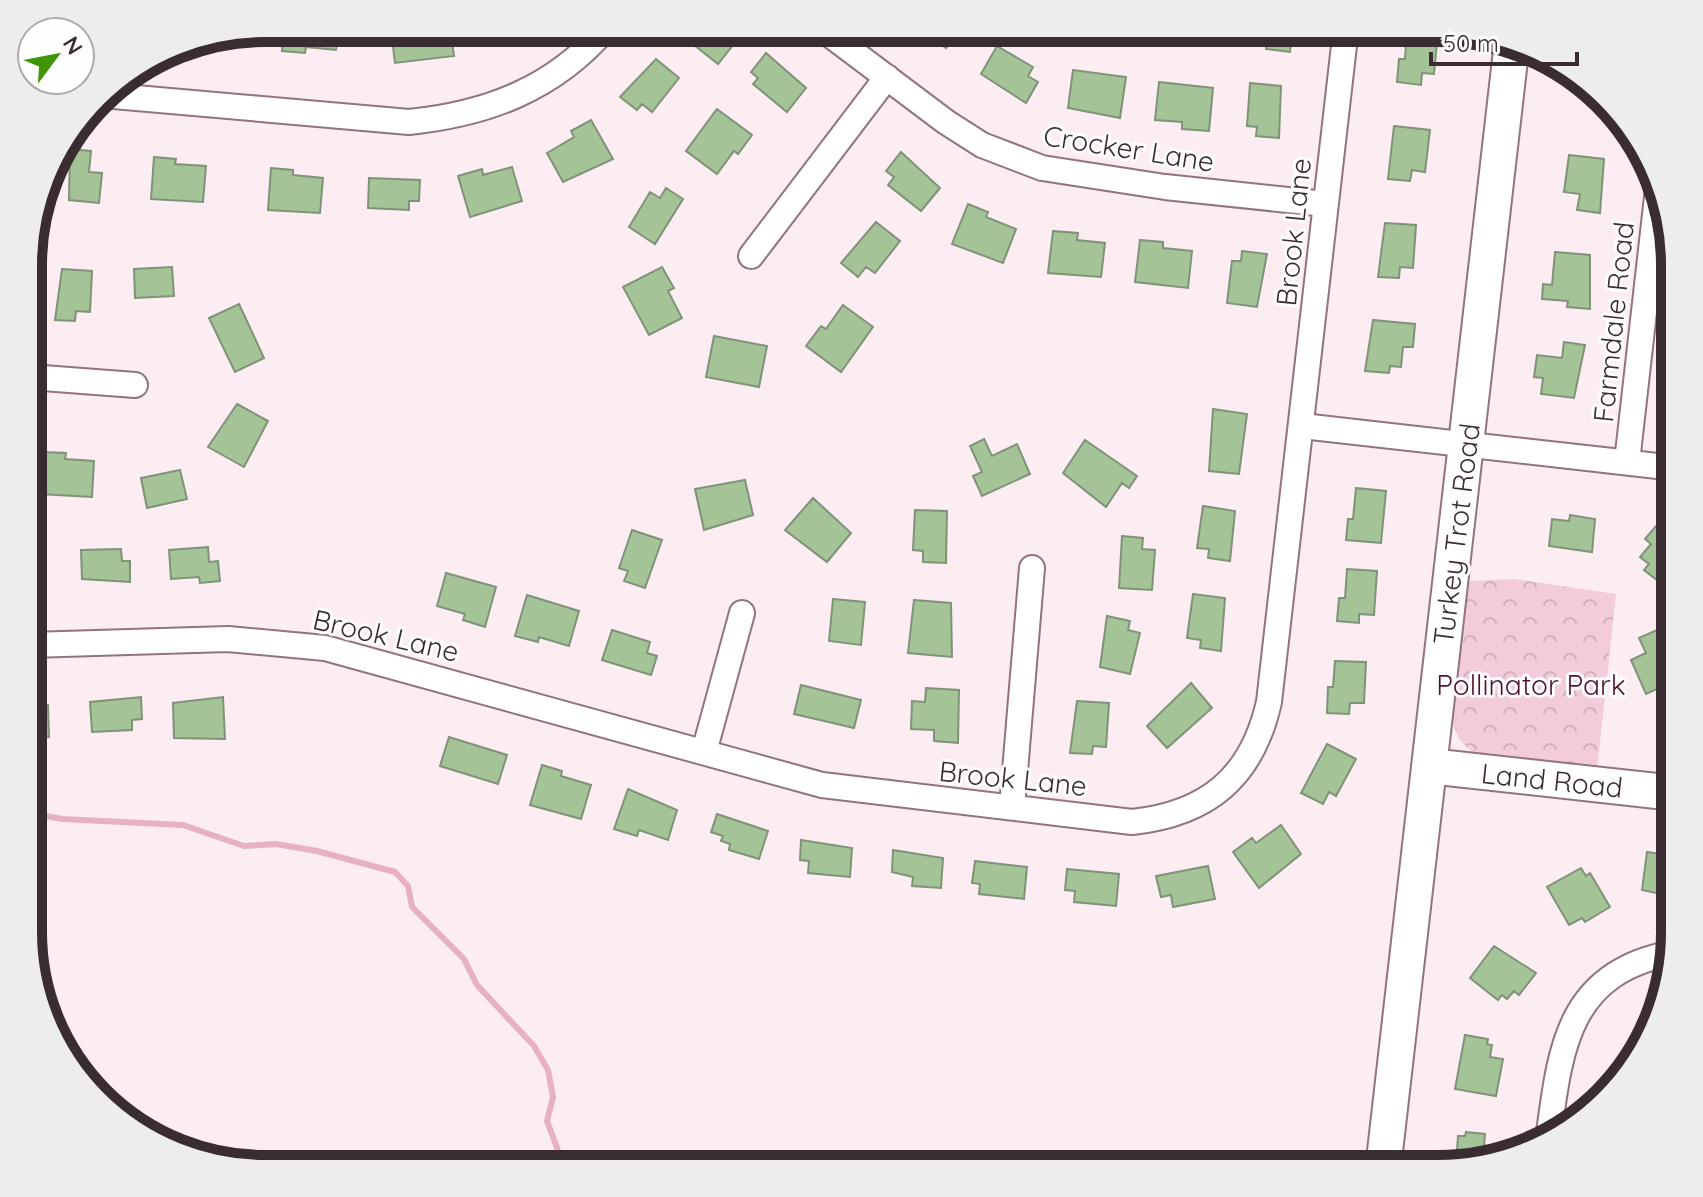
<svg xmlns="http://www.w3.org/2000/svg" width="1703" height="1197" viewBox="0 0 1703 1197" font-family="Quicksand,sans-serif">
<style>
.park{fill:url(#park-crowns)}
.lines{fill:none;stroke-linecap:round;stroke-linejoin:round}
.stream{stroke:#e8b0c4;stroke-width:6}
.building{fill:#a4c498;stroke:#809279;stroke-width:2}
.street-casing{stroke:#92737e;stroke-width:28}
.secondary-casing{stroke:#92737e;stroke-width:38}
.street{stroke:#fff;stroke-width:24}
.secondary{stroke:#fff;stroke-width:34}
.labels{text-anchor:middle;dominant-baseline:central;stroke-width:6;stroke-linejoin:round;paint-order:stroke}
.street-label{font-size:28px;fill:#3a2d31;stroke:#fefefe}
.park-label{font-size:28px;fill:#511030;stroke:#fefefe}
.rim{fill:none;stroke:#3a2d31;stroke-width:10}
</style>
<defs>
<pattern id="park-crowns" width="20" height="18" patternUnits="userSpaceOnUse" patternTransform="scale(2)"><rect width="20" height="18" fill="#f2ccd9"/><path d="M2 6a3 3 0 1 1 6 0M12 15a3 3 0 1 1 6 0" fill="none" stroke="#d0b0bb"/></pattern>
</defs>
<rect width="100%" height="100%" fill="#fbedf2"/>
<path class="park" d="M1514,579L1616,594L1597,770L1477,755C1461,745 1456,735 1452,718L1469,581Z"/>
<g class="lines">
<path class="stream" d="M30,813L62,819L183,825L244,846L276,844L317,851L395,872L408,886L412,907L464,959L477,985L534,1046L548,1070L553,1097L547,1121L565,1169"/>
</g>
<path class="building" d="M284,28H338L336,50L306,47L305,53L282,51Z
M450,28L454,56L395,63L391,30Z
M691,28H731L740,36L718,64L684,37Z
M918,28H961L946,48Z
M1268,28L1292,30L1290,52L1266,49Z
M1407,29L1438,32L1434,74L1422,73L1421,85L1397,82L1399,59H1405Z
M997,46L1033,67L1028,76L1038,82L1026,103L981,74Z
M766,53L806,88L787,112L753,84L758,78L751,72Z
M656,59L679,78L652,112L642,104L637,110L620,97Z
M1073,70L1126,77L1120,118L1068,108Z
M1159,82L1213,88L1209,131L1182,129V122L1155,120Z
M1250,83L1281,86L1279,138L1256,136L1257,127L1247,126Z
M717,109L752,135L738,154L734,151L717,174L686,151Z
M591,120L613,159L563,182L547,153L574,137L571,131Z
M1394,126L1430,130L1425,172L1412,170L1410,181L1388,179Z
M70,149L91,151L89,172L102,173L99,203L69,200Z
M901,152L940,188L921,211L888,185L894,177L886,171Z
M1569,155L1604,159L1600,213L1577,210L1580,194L1564,192Z
M154,157L176,159L175,164L206,166L203,202L151,199Z
M512,167L522,201L470,217L458,176L482,169L483,175Z
M271,168L293,170V175L323,178L320,213L268,210Z
M369,178L420,180L419,201H409V210L368,208Z
M666,188L683,199L655,244L629,227L650,192L660,198Z
M968,204L988,212L986,217L1016,229L1003,263L952,244Z
M876,222L900,241L875,273L866,267L858,277L841,263Z
M1385,223L1416,225L1413,268L1400,267L1399,278L1378,277Z
M1053,231L1078,233L1077,240L1105,243L1101,277L1048,273Z
M1140,240L1163,242V248L1192,251L1188,288L1135,282Z
M1242,251L1267,254L1257,307L1227,303L1232,261H1241Z
M1555,252L1590,255V309L1567,307L1568,301L1542,299L1543,284L1552,285Z
M172,267L174,296L135,298L134,269Z
M662,267L674,288L668,291L682,318L649,335L623,287Z
M62,269L92,271L90,312L76,311L75,321L55,320Z
M239,304L264,358L235,372L209,318Z
M843,305L873,327L841,372L806,346L821,326L826,329Z
M1373,320L1415,324L1413,347H1403L1401,367L1390,366L1389,373L1365,371Z
M714,336L767,346L759,387L706,377Z
M1564,342L1585,345L1574,398L1541,394L1543,378L1534,377L1537,355L1562,358Z
M237,404L268,421L244,467L208,447Z
M1213,409L1247,414L1239,474L1209,471Z
M984,439L992,456L1017,444L1030,474L982,496L973,476L982,472L970,446Z
M1085,440L1137,476L1129,488L1122,483L1106,507L1063,473Z
M41,452L66,453L65,459L94,461L92,497L39,494Z
M180,470L187,499L147,508L141,478Z
M745,480L753,515L704,530L695,489Z
M1356,488L1386,491L1381,543L1346,540L1348,519H1353Z
M813,498L851,533L827,562L785,530Z
M1203,506L1235,511L1230,561L1208,558L1209,549L1197,548Z
M915,510L947,511L946,563L923,562V551L913,550Z
M1570,515L1595,519L1592,552L1549,546L1552,519L1569,521Z
M1675,518V568L1662,584L1644,570L1649,564L1640,557L1651,544L1645,539L1656,526L1664,532Z
M632,530L662,540L645,588L624,581L628,571L619,568Z
M1122,536L1143,538L1142,549L1155,550L1152,590L1119,588Z
M208,547L209,562L218,561L220,581L200,583L199,577L171,579L169,550Z
M121,549L122,561H130V582L82,579L81,550Z
M1347,569L1377,571L1374,615L1359,614V623L1337,621L1339,598H1345Z
M446,573L496,587L485,627L463,620L465,614L437,606Z
M1193,594L1225,598L1221,651L1200,648L1201,640L1187,638Z
M527,595L579,611L569,646L539,637L538,642L515,636Z
M833,599L865,602L861,645L829,641Z
M914,600L951,603L952,657L908,653Z
M1107,616L1130,621L1128,630L1140,633L1130,674L1100,667Z
M1659,629L1672,659L1667,661L1675,681L1646,694L1631,660L1646,653L1639,638Z
M612,630L650,642L647,653L657,656L651,675L602,660Z
M1335,661L1366,662L1364,703H1350L1349,714L1327,713L1328,687H1333Z
M1191,683L1212,708L1167,748L1147,726Z
M801,685L861,700L854,728L794,714Z
M926,688L959,690L958,743L934,741V730L911,729L912,701L925,702Z
M141,697L142,719L132,720V730L92,732L90,702Z
M223,697L225,739L174,738L173,703Z
M1077,701L1109,703L1106,747L1093,746L1092,754L1070,753Z
M48,705L49,737L30,738V706Z
M449,737L507,755L498,784L440,766Z
M1327,744L1356,759L1336,796L1329,792L1323,804L1301,793Z
M542,765L562,771L561,776L591,785L581,819L530,805Z
M628,789L677,810L668,840L639,830L637,836L614,829Z
M717,814L768,831L759,859L729,850L730,844L721,841L723,836L711,832Z
M1281,825L1301,854L1259,888L1233,852L1252,838L1256,843Z
M801,840L852,848L850,877L808,873L809,861L800,860Z
M893,850L943,858L941,888L912,886L913,877L892,872Z
M1647,852L1675,856V897L1642,890Z
M975,861L1027,867L1024,899L979,894L980,884L972,883Z
M1208,866L1215,899L1173,907L1171,895L1161,897L1156,876Z
M1581,868L1586,876L1590,873L1610,907L1585,922L1582,918L1569,925L1547,887Z
M1067,869L1119,874L1116,906L1074,902L1075,891L1065,890Z
M1494,946L1536,973L1519,995L1514,991L1507,999L1502,995L1498,1000L1470,978Z
M1465,1035L1488,1039L1487,1044L1492,1045L1490,1057L1503,1059L1496,1096L1455,1089Z
M1466,1132L1485,1134L1483,1159L1456,1165L1458,1136H1465Z"/>
<g class="lines">
<defs>
<path id="street" d="M821,28L946,122L982,145L1042,168L1165,187L1326,204
M102,95L409,122C487,114 554,89 606,28
M751,256L887,77
M30,377L135,385
M1302,426L1675,468
M1627,462L1658,188
M30,645L228,639L325,648L822,785L1132,822C1208,814 1252,777 1269,702L1346,28
M704,752L742,613
M1012,807L1032,568
M1548,1140C1560,1051 1566,972 1673,953"/>
<path id="secondary" d="M1429,766L1675,793
M1383,1169L1512,42"/>
</defs>
<use href="#street" class="street-casing"/>
<use href="#secondary" class="secondary-casing"/>
<use href="#street" class="street"/>
<use href="#secondary" class="secondary"/>
</g>
<g class="labels">
<g class="street-label">
<text transform="translate(1129 148) rotate(9)">Crocker Lane</text>
<text transform="translate(1293 232) rotate(-84)">Brook Lane</text>
<text transform="translate(1613 322) rotate(-84)">Farmdale Road</text>
<text transform="translate(1456 534) rotate(-83)">Turkey Trot Road</text>
<text transform="translate(386 635) rotate(13)">Brook Lane</text>
<text transform="translate(1013 778) rotate(6)">Brook Lane</text>
<text transform="translate(1552 780) rotate(6)">Land Road</text>
</g>
<g class="park-label">
<text x="1531" y="684">Pollinator Park</text>
</g>
</g>
<path d="M0 0H1703V1197H0ZM265 42H1438A223 223 0 0 1 1661 265V932A223 223 0 0 1 1438 1155H265A223 223 0 0 1 42 932V265A223 223 0 0 1 265 42Z" fill="#eeedee" fill-rule="evenodd"/>
<path class="rim" d="M265 42H1438A223 223 0 0 1 1661 265V932A223 223 0 0 1 1438 1155H265A223 223 0 0 1 42 932V265A223 223 0 0 1 265 42Z"/>
<g transform="translate(56 56) rotate(58)"><circle r="38" fill="#fefefe" stroke="#b0aaac" stroke-width="2"/>
<path d="M0-6L14 30L0 20L-14 30Z" fill="#409504"/>
<text y="-12" font-size="22" font-weight="bold" text-anchor="middle" fill="#3a2d31">N</text>
</g>
<path d="M1431 52v12h146v-12" fill="none" stroke="#3a2d31" stroke-width="4"/>
<text x="1443" y="52" font-size="24" fill="#3a2d31" stroke="#fefefe" stroke-width="6" paint-order="stroke">50 m</text>
</svg>
